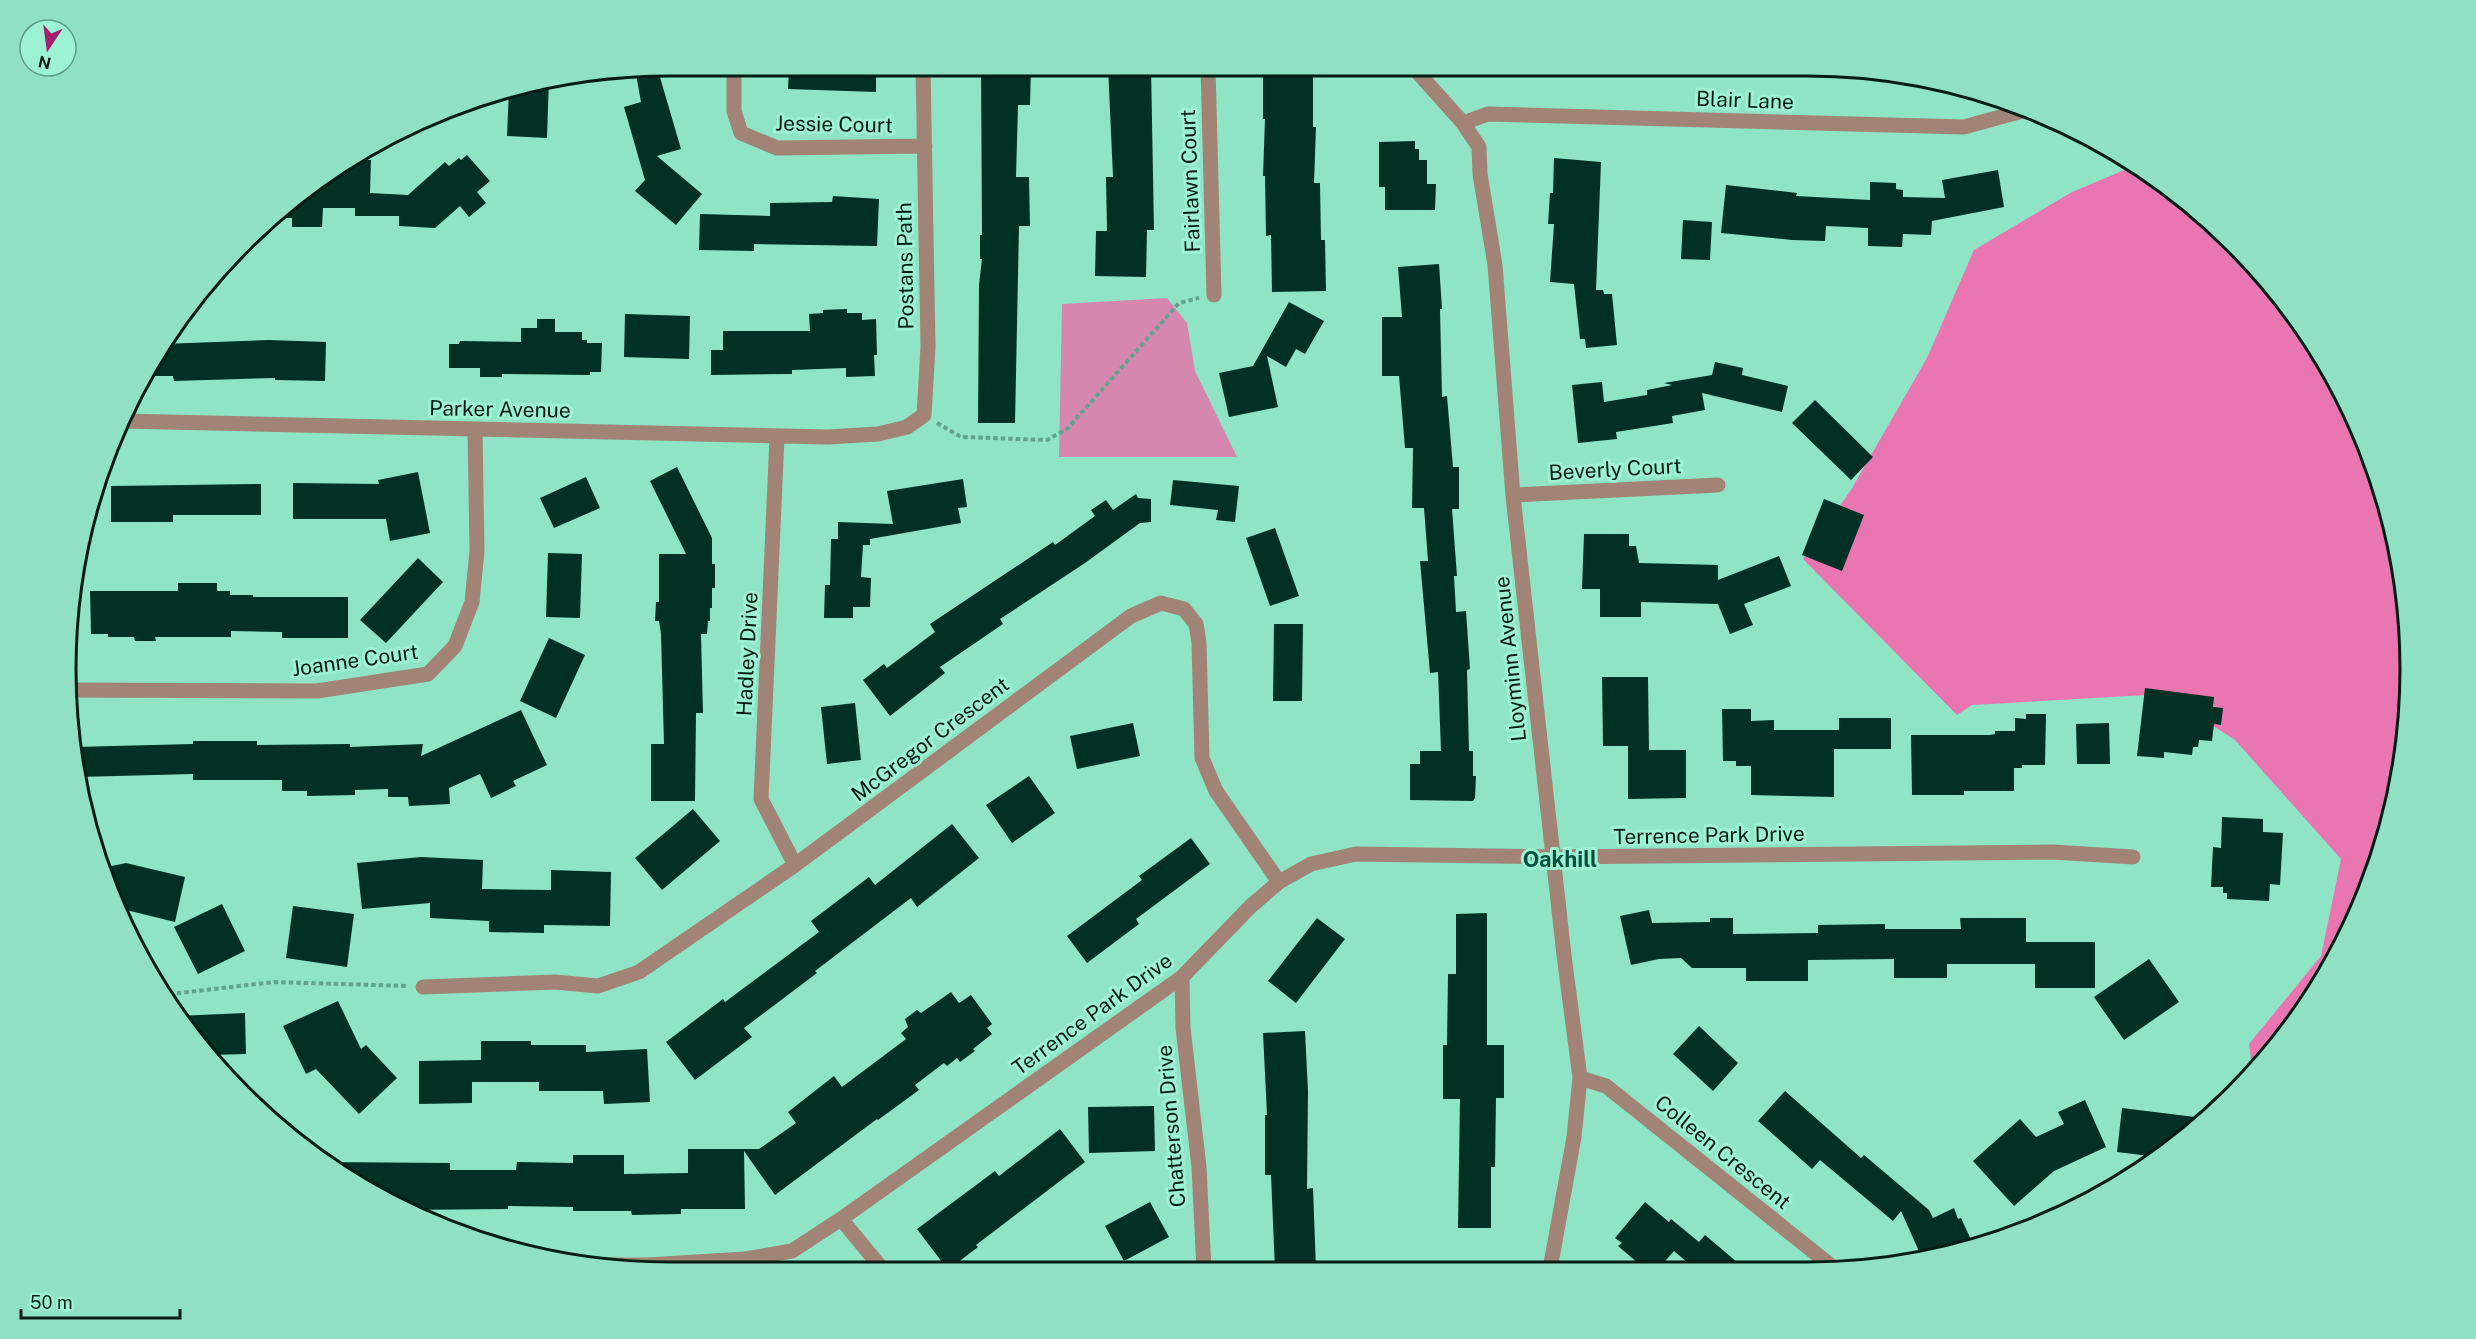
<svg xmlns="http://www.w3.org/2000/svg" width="2476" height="1339" viewBox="0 0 2476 1339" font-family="'Public Sans',sans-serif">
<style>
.green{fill:#d587ad}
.forest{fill:#e975b1}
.building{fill:#003124}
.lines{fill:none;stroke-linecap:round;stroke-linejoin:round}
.path{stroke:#61a38c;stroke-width:4;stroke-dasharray:4.5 3;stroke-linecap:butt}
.minor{stroke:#a18475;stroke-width:15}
.labels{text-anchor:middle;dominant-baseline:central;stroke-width:6;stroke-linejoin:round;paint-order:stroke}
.street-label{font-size:21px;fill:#021d14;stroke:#9cf2d3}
.neighbourhood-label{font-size:22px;font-weight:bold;fill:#014f3c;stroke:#9cf2d3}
.rim{fill:none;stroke:#021d14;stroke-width:3}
</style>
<rect width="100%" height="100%" fill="#8fe4c6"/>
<path class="green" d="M1167,298L1187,323L1195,371L1237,457H1059L1062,304Z"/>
<path class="forest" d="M2134,166L2174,191L2260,272L2329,368L2378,476L2405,591L2409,709L2389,826L2348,937L2260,1068L2253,1074L2249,1044L2321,956L2341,859L2235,740L2164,694L1972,705L1957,715L1803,559L1851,490L1927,358L1974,250L2072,192Z"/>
<path class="building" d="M789,66H876V92L788,89Z
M981,66H1031L1030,105H1018L1016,177H1029L1030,226H1019L1015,423H978L979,285L982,259H980V235H982Z
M1108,66L1151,67L1154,230H1147L1146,277L1095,276L1096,231H1107L1106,177H1113Z
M657,67L681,149L657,156L702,194L676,225L635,191L645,180L624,107L641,102L635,69Z
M1263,67H1313V127H1316L1314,183H1320L1321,240H1325L1326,291L1272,292L1271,235L1266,236L1265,176H1263L1265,119H1263Z
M549,78L547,138L507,136L509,89Z
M1415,141V149H1419V160H1427V184H1436L1435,210H1385V187H1379V142Z
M359,152V160H371L370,193L408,195L445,162L449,166L459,158L461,160L467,155L490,181L477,192L486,203L469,217L460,206L435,228L399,226V216H355V208H323L322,227H292V218H273L302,191Z
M1554,158L1601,162L1596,290H1603L1604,294H1612L1617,345L1586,348L1585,339H1580L1574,284L1550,282L1554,224H1548L1550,193H1553Z
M1998,170L2004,207L1932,221L1931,235L1903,234L1902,247L1868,246V228L1826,226L1825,241L1792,240L1721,233L1726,185L1797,193L1796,196L1870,200V182L1896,183V189L1903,190V197L1945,198L1942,180Z
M833,196L879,199L877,246L754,244V251L699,250L700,214L770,216V203L832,202Z
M1683,220L1712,222L1710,260L1681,259Z
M1439,264L1442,309H1440L1442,397L1447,396L1453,467H1459V509H1452L1457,576H1454L1456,612L1466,611L1470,669L1467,670L1469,751H1473V776H1476L1475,798L1473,801L1410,800V764H1420V751H1441L1438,672L1430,673L1420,561H1428L1424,508H1412L1413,448H1405L1399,376H1382V317H1402L1398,267Z
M1289,302L1324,321L1305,354L1296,349L1286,367L1267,356L1278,407L1229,417L1219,373L1253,366Z
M847,309V313H862V320L876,319L877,355H874L875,376L846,377V368L792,370V374L711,375V350H723V331H810L809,314L823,313V310Z
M625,314L690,316L689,359L624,357Z
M537,319H555V332H582V340H587V343H602L601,372H590V375L502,374V377H480V368H449V344H459L460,341L521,342V328H537Z
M269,340L326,342L325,381L275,380V378L174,381L173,376H145L162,344Z
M1715,362L1743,368L1742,375L1788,386L1782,412L1702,393L1705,410L1672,416L1673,423L1616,432L1617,439L1578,443L1572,385L1602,382L1604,402L1647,395V390L1672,385L1664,383L1712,375Z
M1815,400L1873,457L1851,480L1792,423Z
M677,467L712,538V564H715V588H712V608H710V621H708L707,634H701L703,713H696L695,801H651V744H664L661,634L659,621H655L656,602H659V554H686L650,481Z
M418,472L430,533L390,541L386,519H293V483L379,484L378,480Z
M586,477L600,508L554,528L540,498Z
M963,479L967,507L958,508L961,523L870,539V545H863L861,577L871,578L870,607H853V618H824L825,585H830L831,539H838V522L893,524L887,491Z
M1173,480L1239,486L1235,522L1216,520L1218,510L1170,505Z
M261,484V515H173V522H111V486Z
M1136,494L1138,498L1151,499V522L1140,523L1085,563L1000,619L1003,624L940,667L945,673L890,716L863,680L884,664L887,668L935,632L930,624L1053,542L1055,545L1095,516L1091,510L1106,500L1113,510Z
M1824,499L1864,515L1842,571L1802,555Z
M1275,528L1299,596L1270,606L1246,538Z
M1584,534H1629V546H1636L1639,563L1718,565V580L1779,556L1791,586L1744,604L1753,625L1730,634L1718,604L1641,602V617H1600V589H1582Z
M548,553L582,554L580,618L546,617Z
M418,558L443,582L386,643L360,620Z
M178,583H217V591H230V595H253V597H348V638H282V632L231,631V637H155L156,641H135L134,637H108V634H91L90,591H178Z
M1274,624H1303L1302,701H1273Z
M549,638L585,655L556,718L520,701Z
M1602,677H1648L1649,750H1686V798L1628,799V746H1603Z
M2145,688L2214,697L2213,707L2223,708L2221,725L2214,724L2212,741L2199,740L2198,747H2193L2192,755L2164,752V758L2137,756Z
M855,703L861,760L827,764L821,707Z
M1722,709H1751V721L1774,720V730H1839V718H1891V749H1834V797L1751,795V766H1736V761H1723Z
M521,710L547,765L513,781L516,786L491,798L480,774L449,788L450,804L409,806L408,797H388V789L355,790V795L307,796V791H282V780H193V774L78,777L74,747L193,744V741H257V745L350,744V747L423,744L421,756Z
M2026,714H2046L2045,765H2022V768H2014V791H1964V795H1912L1911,735H1990L1995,734V731H2015V718L2026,719Z
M1133,723L1140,756L1077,769L1070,736Z
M2109,723L2110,764H2077L2076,724Z
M1029,776L1055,813L1012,843L986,805Z
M693,809L720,841L662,890L635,858Z
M2222,817L2263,819V832L2283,833L2280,885L2270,884L2269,901L2227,899V893H2223V887H2211L2213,847L2221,848Z
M952,824L979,858L917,907L911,898L815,971L817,973L744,1028L752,1037L695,1080L666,1042L723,999L725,1002L819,932L811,921L869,877L875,885Z
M1191,838L1210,864L1136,919L1139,924L1087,963L1067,936L1142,880L1139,876Z
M421,857L483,860L482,889L551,890V870L611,872L610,926L544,925V933L489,932V921L430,918V903L362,909L357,863Z
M126,863L185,877L175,922L118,908L102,868Z
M222,904L245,951L198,974L174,927Z
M293,906L354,914L347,967L286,958Z
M1649,910L1652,923L1710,922V918H1733V934L1818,933V925L1885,924V929H1961L1960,918H2026V942H2095V988H2035V964H1947V978H1894V959L1808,960V981H1746V968H1692L1681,958L1659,959L1631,965L1620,916Z
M1487,913V1045H1504V1098H1496L1495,1167H1491V1228H1458L1460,1099H1443V1045H1447L1448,974H1456V914Z
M1317,918L1345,939L1296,1003L1268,981Z
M2149,959L2179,1002L2124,1040L2094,997Z
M951,992L959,1003L971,995L992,1024L987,1028L992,1034L973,1049L975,1051L960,1062L957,1058L947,1066L944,1063L915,1085L919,1090L878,1120L877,1119L775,1195L744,1151L745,1209H681V1214L632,1215L631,1211H573V1207L508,1206V1209L401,1210L324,1162L450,1163V1170H516L517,1162L573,1163V1155H624V1174L688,1173V1149H759L796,1123L788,1112L834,1076L842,1087L906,1039L901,1033L908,1027L905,1019L917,1010L921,1013Z
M338,1001L361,1049L366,1045L397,1078L359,1114L316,1069L306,1074L283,1026Z
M245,1013L246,1054L209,1055L177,1016Z
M1699,1026L1738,1063L1713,1091L1673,1054Z
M1305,1031L1308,1091L1307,1189L1313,1188L1316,1270H1275L1271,1175H1265V1115H1267L1263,1033Z
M481,1041H531V1045H586V1052L647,1049L650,1102L604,1104L603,1091H539V1082H472V1103L419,1104V1061L481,1060Z
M1785,1091L1861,1158L1864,1155L1929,1210L1933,1218L1954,1208L1958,1219L1961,1218L1973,1244L1922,1258L1901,1211L1893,1221L1820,1160L1812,1169L1758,1121Z
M2085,1100L2106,1147L2054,1171L2014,1206L1973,1161L2020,1119L2036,1137L2064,1124L2058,1112Z
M1154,1106L1155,1151L1089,1153L1088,1107Z
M2122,1108L2203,1118L2158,1157L2117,1152Z
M1060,1129L1085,1162L976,1245L978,1247L948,1270L917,1229L995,1171L999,1176Z
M1150,1202L1169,1237L1124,1261L1105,1226Z
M1645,1202L1669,1222L1671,1219L1699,1242L1705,1235L1744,1268H1694L1674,1251L1659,1268L1645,1269L1618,1246L1622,1243L1615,1238Z"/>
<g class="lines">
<path class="path" d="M937,423L961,437L1047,440L1067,429L1179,303L1199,298
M162,995L274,982L407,986"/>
<path class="minor" d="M734,66V111L741,133L777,148L925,146
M1208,67L1214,295
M1413,67L1463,123L1479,147L1480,174L1495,265L1513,496L1564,955L1580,1078L1574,1137L1550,1269
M1463,123L1488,114L1964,127L2026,110
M121,421L828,437L878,434L907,427L924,415L928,347L923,66
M777,437L761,799L795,865
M1514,495L1718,485
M67,690L317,691L428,674L455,646L472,602L477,551L475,431
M1182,977L1183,1028L1199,1167L1204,1270
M423,987L555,982L598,986L639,972L795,865L1131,616L1161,603L1184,609L1196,624L1199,643L1202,758L1216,791L1279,882
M1580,1078L1606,1086L1834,1268
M841,1219L884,1271
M589,1265H647L745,1259L792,1251L841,1219L1182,977L1251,906L1279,882L1311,864L1356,854L1554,857L2053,852L2133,857"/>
</g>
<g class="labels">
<g class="street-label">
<text transform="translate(1745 100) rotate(2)">Blair Lane</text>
<text transform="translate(834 124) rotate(1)">Jessie Court</text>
<text transform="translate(1190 181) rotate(-92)">Fairlawn Court</text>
<text transform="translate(905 266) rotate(-91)">Postans Path</text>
<text transform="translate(500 409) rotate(1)">Parker Avenue</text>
<text transform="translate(1615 469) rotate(-3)">Beverly Court</text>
<text transform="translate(747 654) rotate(-87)">Hadley Drive</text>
<text transform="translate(1510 659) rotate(-96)">Lloyminn Avenue</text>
<text transform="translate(355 660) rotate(-8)">Joanne Court</text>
<text transform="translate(930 739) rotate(-37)">McGregor Crescent</text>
<text transform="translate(1709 835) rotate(-1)">Terrence Park Drive</text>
<text transform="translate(1092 1014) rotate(-36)">Terrence Park Drive</text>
<text transform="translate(1171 1126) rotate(-95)">Chatterson Drive</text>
<text transform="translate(1723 1152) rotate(39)">Colleen Crescent</text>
</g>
<g class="neighbourhood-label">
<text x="1560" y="859">Oakhill</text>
</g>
</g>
<path d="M0 0H2476V1339H0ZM669 76H1807A593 593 0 0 1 2400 669V669A593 593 0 0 1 1807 1262H669A593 593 0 0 1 76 669V669A593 593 0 0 1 669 76Z" fill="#90e1c4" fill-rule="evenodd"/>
<path class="rim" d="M669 76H1807A593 593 0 0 1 2400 669V669A593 593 0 0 1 1807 1262H669A593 593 0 0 1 76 669V669A593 593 0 0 1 669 76Z"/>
<g transform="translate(48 48) rotate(193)"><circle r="28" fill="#9cf2d3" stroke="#5e9d87" stroke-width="1.5"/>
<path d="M0-4.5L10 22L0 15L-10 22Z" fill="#a3206f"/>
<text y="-9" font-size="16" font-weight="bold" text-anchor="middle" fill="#021d14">N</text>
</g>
<path d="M21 1309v9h159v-9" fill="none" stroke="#021d14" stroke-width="3"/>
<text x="30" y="1309" font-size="18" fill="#021d14" stroke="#9cf2d3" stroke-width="4.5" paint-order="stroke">50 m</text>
</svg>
